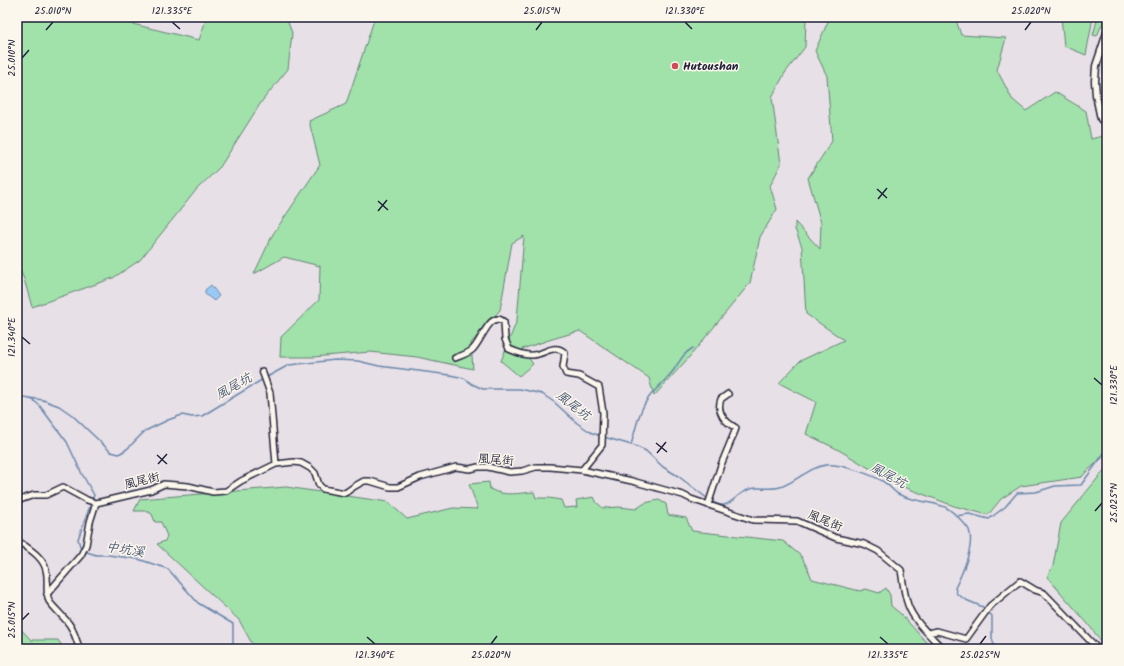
<svg xmlns="http://www.w3.org/2000/svg" width="1124" height="666" viewBox="0 0 1124 666" font-family="Kalam,'LXGW WenKai TC',sans-serif">
<style>
.green{fill:#a1e2ab;stroke:#628273}
.water{fill:#99caf5;stroke:#6987ab}
.lines{fill:none;stroke-linecap:round;stroke-linejoin:round}
.stream{stroke:#6987ab;stroke-width:1.5}
.minor-casing{stroke:#22223b;stroke-width:8}
.tertiary-casing{stroke:#22223b;stroke-width:9}
.minor{stroke:#fbf7ec;stroke-width:5}
.tertiary{stroke:#fbf7ec;stroke-width:6}
.ticks{fill:none;stroke:#22223b;stroke-width:1.5}
.poi-dot{fill:#d1495b;stroke:#fbf7ec;stroke-width:1.5}
.labels{text-anchor:middle;dominant-baseline:central;stroke-width:3;stroke-linejoin:round;paint-order:stroke}
.poi-label{font-size:12px;font-weight:bold;fill:#22223b;stroke:#fbf7ec;text-anchor:start}
.street-label{font-size:12px;fill:#22223b;stroke:#fbf7ec}
.water-label{font-size:13px;font-style:italic;fill:#465473;stroke:#fbf7ec}
.neatline{fill:none;stroke:#22223b;stroke-width:1.5}
.ticks-label{font-size:10px;text-anchor:middle;fill:#22223b}
</style>
<rect width="100%" height="100%" fill="#e8e0e7"/>
<filter id="ink" filterUnits="userSpaceOnUse"><feTurbulence type="fractalNoise" baseFrequency=".025" numOctaves="2"/><feDisplacementMap in="SourceGraphic" scale="8" xChannelSelector="R" yChannelSelector="G"/><feConvolveMatrix kernelMatrix="1 2 1 2 8 2 1 2 1" color-interpolation-filters="sRGB"/></filter>
<g filter="url(#ink)">
<path class="green" d="M17,17H113L112,19L199,40L207,17H286L292,33L288,69L262,101L220,167L197,189L140,260L113,278L32,307L24,279L17,263Z
M375,17H687L696,20L704,17H808L806,19L805,47L785,73L772,97L781,164L770,186L777,209L760,237L750,283L691,355L654,396L649,378L580,331L552,339L522,349L533,364L519,376L501,361L517,320L524,236L512,243L500,310L471,343L473,369L417,357L370,352L313,357H280L281,337L319,300L320,266L284,257L254,274L273,234L320,165L309,121L346,104Z
M830,17H955L961,35L1006,38L997,70L1012,99L1026,111L1055,92L1086,111L1091,139L1107,135V454L1086,472L1082,477L1021,486L1001,499L988,515L954,506L896,484L837,449L806,434L816,402L779,383L800,361L844,340L806,314L802,247L795,229V222L820,249L821,223L808,178L832,141L827,76L815,51Z
M965,17H1003L998,19L965,21Z
M1061,17H1093L1086,55L1064,46Z
M1098,17H1105L1097,36L1093,35Z
M1107,50V109L1104,105L1103,64Z
M1107,461V649L1088,624L1047,577L1053,566L1061,523L1106,468Z
M489,482L490,489C504,497 519,493 534,492L536,498H549L561,500L564,508L577,507L576,500L594,497L597,503L603,508L619,507L636,509L645,503L659,500L666,504L668,515L686,518L692,531L783,541L801,556L807,567L812,579L860,591L866,589L879,593L886,588L890,595L891,606L902,615L932,649H255L239,620L157,544L165,541L167,536L161,522H155L152,514L146,511H134L140,499L286,487L388,502L407,519L453,508L478,509L469,484Z
M17,625L31,640H58L64,649H17Z"/>
<path class="water" d="M211,285L219,296L214,301L205,294V290Z"/>
<g class="lines">
<path class="stream" d="M17,396L23,397
M23,397L43,400L59,406L72,415L111,452L119,454L127,449L145,431L168,420L182,415L192,417L202,416L265,378L289,365L335,360L358,361L379,366L450,375L464,378L472,384L483,389H520L542,394L554,402L577,423L592,433L601,436
M26,398L33,400L39,405L67,442L82,474L94,495L78,539L80,546L87,552L96,555H108L138,559L168,569L198,603L233,624V649
M604,437L635,446L646,451L663,467L678,476L708,499
M631,445C636,428 639,409 650,396C657,387 669,378 675,368C681,359 684,353 693,348
M711,501C730,513 732,495 750,489C760,486 772,491 783,486C798,480 810,467 826,465C839,463 873,475 884,482C889,485 893,491 898,494C912,501 927,501 942,506C949,508 954,513 959,518C962,521 967,526 969,530C975,546 962,574 955,588L957,594L966,600L983,607L992,616V638L995,649
M956,516L969,514L989,519L1005,507L1017,493L1036,492L1055,486L1081,485L1107,449"/>
<defs>
<path id="minor" d="M455,358C460,356 467,354 472,350C481,343 490,309 504,322L505,339L509,349C516,352 525,356 533,355C545,354 555,343 565,353L563,367L566,374L579,376L599,387L603,413L602,445L582,470
M262,371L270,393L276,464
M17,501L34,495H46L63,487L87,500L96,503L151,490L164,484L188,486L213,492L226,491L241,481L276,464L294,462L301,463L310,468L315,473L319,485L323,489L345,493L355,486L364,481H370L390,487H398L420,477L456,467L470,469L478,467H488L510,472L522,471L536,467H550L582,470L632,481L683,495L691,499L753,520L797,521L836,538L864,544L878,551L901,570C903,582 904,594 908,605C914,622 931,636 943,649
M708,505L721,465L735,431L736,428C725,422 716,412 721,399L728,394
M17,540C27,548 43,556 46,570C49,580 45,591 49,601C51,605 65,618 69,624C75,632 76,641 80,649
M47,594L81,555L86,545L90,522L96,503
M928,633L937,631L966,639L990,606L1020,581L1035,590L1044,593L1098,649"/>
<path id="tertiary" d="M1107,33L1096,66L1095,81L1096,95L1101,119L1107,124"/>
</defs>
<use href="#minor" class="minor-casing"/>
<use href="#tertiary" class="tertiary-casing"/>
<use href="#minor" class="minor"/>
<use href="#tertiary" class="tertiary"/>
</g>
</g>
<path class="ticks" d="M172,22L180,29M685,22L692,29M46,30L53,22M536,30L542,22M1025,30L1031,22M22,58L29,50M877,189L887,198M878,199L887,188M378,201L388,210M378,211L387,200M22,337L30,344M1094,378L1102,385M656,443L667,452M657,453L666,442M157,455L167,464M158,464L167,454M1095,511L1102,503M22,620L29,613M367,637L375,644M880,637L888,644M491,644L497,636M980,644L986,636"/>
<circle class="poi-dot" cx="675" cy="66" r="4"/>
<g class="labels">
<g class="poi-label">
<text x="683" y="66">Hutoushan</text>
</g>
<g class="street-label">
<text transform="translate(496 460) rotate(4)">風尾街</text>
<text transform="translate(142 481) rotate(-14)">風尾街</text>
<text transform="translate(825 521) rotate(23)">風尾街</text>
</g>
<g class="water-label">
<text transform="translate(234 387) rotate(-30)">風尾坑</text>
<text transform="translate(573 406) rotate(38)">風尾坑</text>
<text transform="translate(888 476) rotate(28)">風尾坑</text>
<text transform="translate(125 550) rotate(9)">中坑溪</text>
</g>
</g>
<rect width="1124" height="666" fill="none" stroke="#fbf7ec" stroke-width="44"/>
<rect x="22" y="22" width="1080" height="622" class="neatline"/>
<g class="ticks-label">
<text x="53" y="14">25.010°N</text>
<text x="172" y="14">121.335°E</text>
<text x="542" y="14">25.015°N</text>
<text x="685" y="14">121.330°E</text>
<text x="1031" y="14">25.020°N</text>
<text transform="translate(11 58) rotate(-90)" y="4">25.010°N</text>
<text transform="translate(11 337) rotate(-90)" y="4">121.340°E</text>
<text transform="translate(1113 385) rotate(-90)" y="4">121.330°E</text>
<text transform="translate(1113 503) rotate(-90)" y="4">25.025°N</text>
<text transform="translate(11 620) rotate(-90)" y="4">25.015°N</text>
<text x="375" y="658">121.340°E</text>
<text x="491" y="658">25.020°N</text>
<text x="888" y="658">121.335°E</text>
<text x="980" y="658">25.025°N</text>
</g>
</svg>
